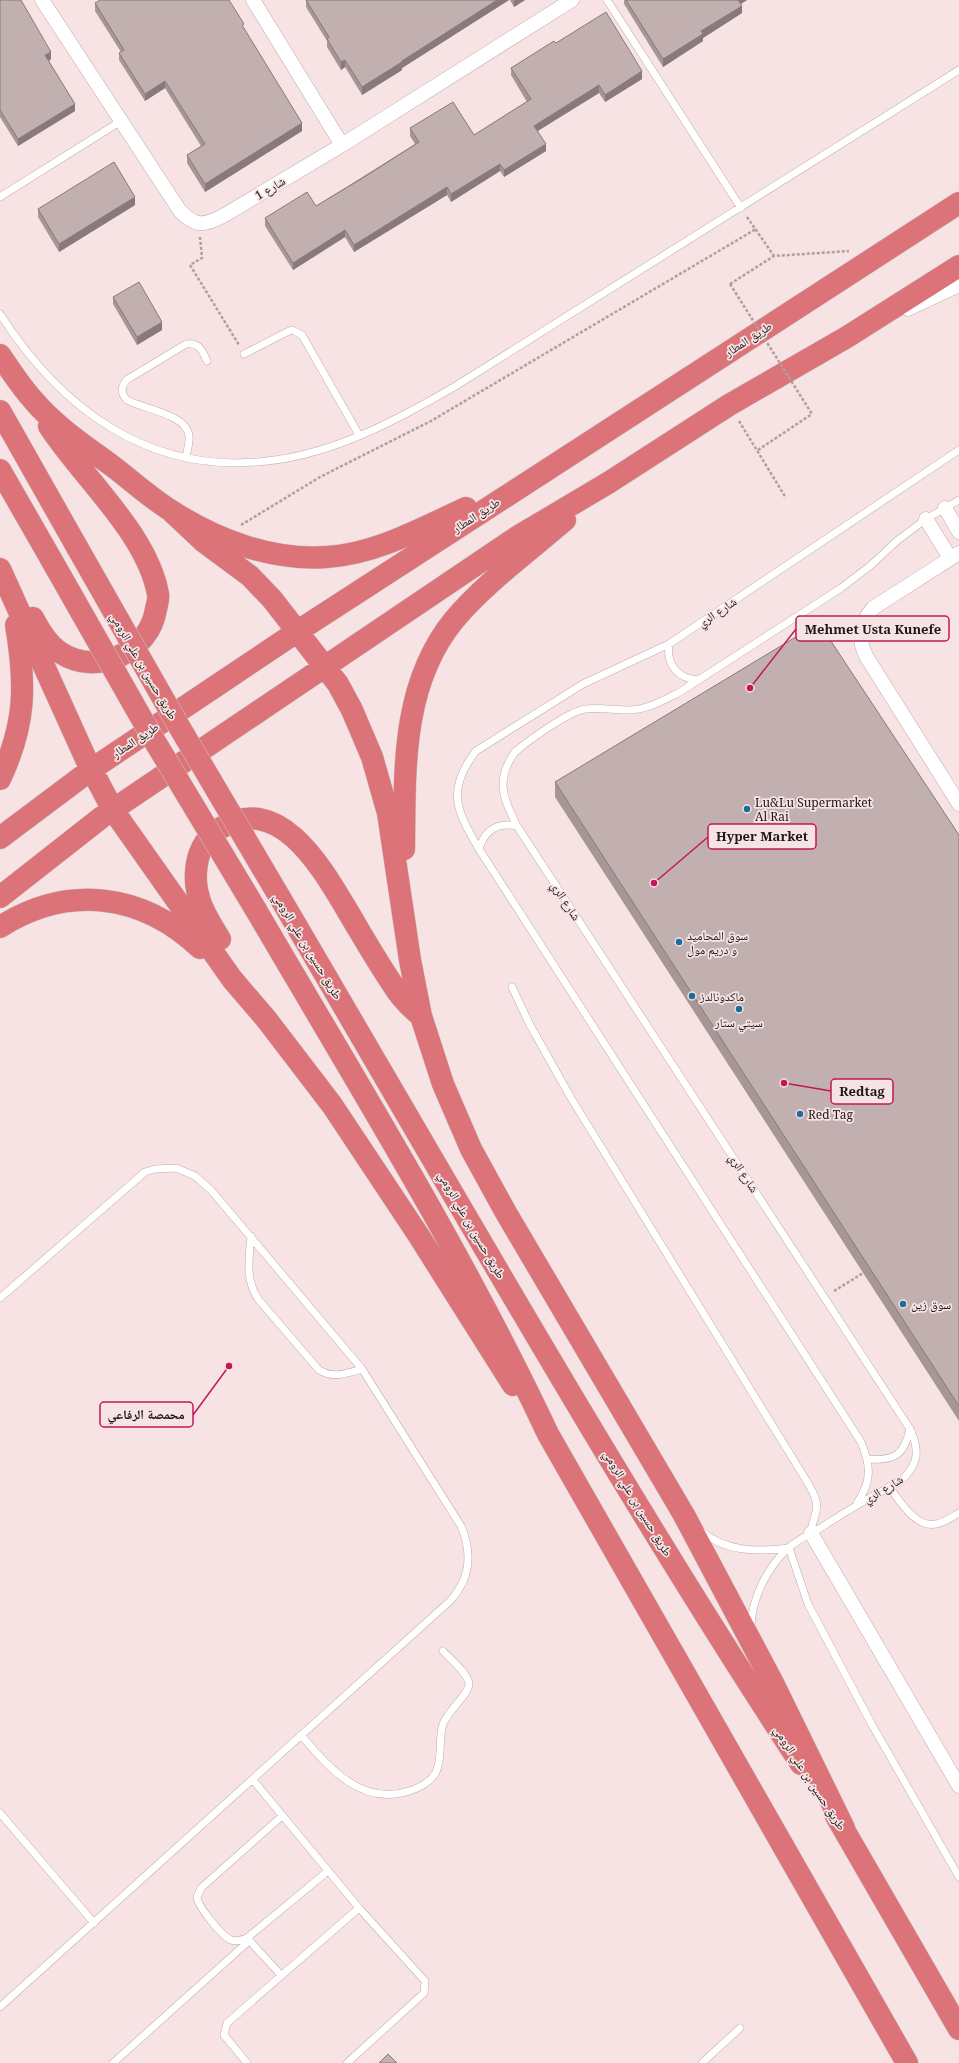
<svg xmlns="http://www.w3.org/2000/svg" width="959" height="2063" viewBox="0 0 959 2063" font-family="'Noto Serif','Noto Naskh Arabic',serif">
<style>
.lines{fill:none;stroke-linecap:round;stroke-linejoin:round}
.lane-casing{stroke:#bfacac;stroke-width:8}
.street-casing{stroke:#bfacac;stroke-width:15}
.highway-casing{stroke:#c9c7c7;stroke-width:23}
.path{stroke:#af9f9f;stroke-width:2.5;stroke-dasharray:3 2;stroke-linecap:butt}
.lane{stroke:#fff;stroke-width:7}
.street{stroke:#fff;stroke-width:14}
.highway{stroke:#dc7379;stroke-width:22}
.highway-bridge-casing{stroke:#c9c7c7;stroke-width:23;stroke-linecap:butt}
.path-bridge{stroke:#af9f9f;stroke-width:2.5;stroke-dasharray:3 2;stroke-linecap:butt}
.highway-bridge{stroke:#dc7379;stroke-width:22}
.wall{fill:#a79696}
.shaded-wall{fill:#887a7a}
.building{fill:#c2afaf;stroke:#887a7a}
.poi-dot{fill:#1b6c9e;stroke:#f7e3e3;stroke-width:1.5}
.labels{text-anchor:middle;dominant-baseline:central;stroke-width:3.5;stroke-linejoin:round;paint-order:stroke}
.street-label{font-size:12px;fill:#1e1717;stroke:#f7e3e3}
.poi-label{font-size:12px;fill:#1e1717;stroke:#f7e3e3;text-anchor:start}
.leader{fill:none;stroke:#c2185b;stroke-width:1.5}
.callout-dot{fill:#c2185b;stroke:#f7e3e3;stroke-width:1.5}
.callout{fill:#f7e3e3;stroke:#c2185b;stroke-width:1.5}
.callout-label{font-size:13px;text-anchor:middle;font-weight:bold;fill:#1e1717}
</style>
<rect width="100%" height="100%" fill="#f7e3e3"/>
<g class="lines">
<defs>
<path id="lane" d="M607,0L741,208
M0,197L121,121
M0,314C61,409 149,475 267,461C334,454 397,420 454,387L959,70
M244,354L287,332L292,330L302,335L359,435
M186,457C187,450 190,443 189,436C187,414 143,409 127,400C120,393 121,385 128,379L186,344C199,342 202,350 207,361
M669,644C666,665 678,679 699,680
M479,849C485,830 497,822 517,826
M512,987L530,1025L571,1098L806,1480C811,1489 819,1500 816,1511C815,1519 811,1524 811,1533
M251,1236C249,1259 245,1279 258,1299L319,1370C334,1379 347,1373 362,1369
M0,1298L145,1172L155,1169L176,1168L195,1176L211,1190L362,1369L461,1526C473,1554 470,1579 450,1601L0,2007
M868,1459C895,1461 904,1455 910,1429
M889,1487C900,1501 915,1528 936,1524C944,1523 952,1517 959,1513
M857,1503C872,1481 871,1466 861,1442L479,849C456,810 446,790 476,751L583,684L669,644L959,450
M700,1530C725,1552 757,1552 789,1548
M789,1548L808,1604L871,1723L959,1877
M751,1626C752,1598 767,1568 788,1548C798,1540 811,1533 822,1527C848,1510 874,1495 901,1481C919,1463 920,1451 910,1429L517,826C503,798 495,780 515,752C529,740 568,712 585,709C599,707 614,710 628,710C647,710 664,700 680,692L841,588L870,566L898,540L926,519L959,500
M301,1735C328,1767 362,1807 409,1791C419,1788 431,1782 436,1772C443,1757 438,1740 443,1724C448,1711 469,1694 469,1684C468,1673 450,1659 443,1651
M253,1780L359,1908L425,1981L424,1993L347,2063
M0,1813L94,1923
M282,1816L201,1888L197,1897C198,1907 222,1936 231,1940C236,1942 242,1940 247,1938L328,1871
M247,1938L281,1975
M113,2063L249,1941
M247,2063L224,2035L227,2023L359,1908
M702,2063L740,2028"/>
<path id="street" d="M42,0L180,211C196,227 203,226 223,216L342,145L572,0
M253,0L342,145
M908,309L959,285
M945,508L959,532
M926,519L950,558
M959,553L873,608C860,623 857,637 866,656L959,804
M811,1533L959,1786"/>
<path id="highway" d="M0,355C11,371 21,387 34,401C57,428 87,447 115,468C133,482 151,498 170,510C216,540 272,561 327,557C376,554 422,528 466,508
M0,411L77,547
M0,470L51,559
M170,510L204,542L250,576L272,599L338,684L352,710L372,757L388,813L410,960L421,1016L443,1084L471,1149L505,1211L684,1515L774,1685L844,1828
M0,569L86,759L113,810L232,979L267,1020L332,1105L419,1236L513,1385
M33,618C40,631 48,645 61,653C98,677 150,651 156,609C157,604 159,599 158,594C147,533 82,477 49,426
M0,779C26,724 26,684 16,625
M0,838L92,769L298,631L959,203
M404,849C405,770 401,685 454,620C484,584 529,551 565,520
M279,896C450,1187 616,1482 801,1764
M0,897L102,817L517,537L608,483L729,405L847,337L959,266
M256,910C357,1083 463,1253 548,1434L907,2063
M0,927C68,884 142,893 200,948
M220,939C207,918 194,898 196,872C197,855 204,838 219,829C278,790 322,868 347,910C362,935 376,960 393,985C400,997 410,1007 421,1016
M836,1816L959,2029"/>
</defs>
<use href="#lane" class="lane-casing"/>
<use href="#street" class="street-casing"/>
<use href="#highway" class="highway-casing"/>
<path class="path" d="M747,217L774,256
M200,237L202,258L190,265L239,345
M730,284L774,256L849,251
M739,421L786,498
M758,450L812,414
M241,525L320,477L431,421L756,229
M834,1291L863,1273"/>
<use href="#lane" class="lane"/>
<use href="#street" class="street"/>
<use href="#highway" class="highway"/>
<defs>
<path id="highway-bridge" d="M77,547L177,723L279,896
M51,559L151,735L256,910"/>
</defs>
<use href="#highway-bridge" class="highway-bridge-casing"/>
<path class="path-bridge" d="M730,284L812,414"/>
<use href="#highway-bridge" class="highway-bridge"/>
</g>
<path class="wall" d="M0,0L51,59L49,61L75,111L18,146L0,117Z
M306,0H509L402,68V70L362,95L345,67L341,70L327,47V41L306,7Z
M510,0H525L514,7Z
M624,0H747L741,4L742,13L703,38V41L663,67L624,4Z
M95,3L244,28L302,131L205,192L187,163V155L201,146L165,88L145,101L119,60V53L121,52L95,11Z
M556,43L642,79L605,102L599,93L538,131L546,151L504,177L500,171L451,202L447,195L354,252L345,237L293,270L265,226V218L316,206L415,144L410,136V128L474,135L527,102L511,75V68Z
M135,205L59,252L38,217V209Z
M113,297L162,330L137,345L113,304Z
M555,782L959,835V1421L555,797Z"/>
<path class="shaded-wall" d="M497,0H509L402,68V70L362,95V87L402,61Z
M514,0H525L514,7Z
M737,0H747L737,6Z
M742,6V13L703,38V41L663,67V59L701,31Z
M51,52V59L45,63V55Z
M345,60V67L341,70V62Z
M642,71V79L605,102V95Z
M165,81V88L145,101V94Z
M599,85V93L534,133V126Z
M75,104V111L18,146V139Z
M302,123V131L205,192V184Z
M546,144V151L504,177V170Z
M500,164V171L451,202V194Z
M447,187V195L354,252V245Z
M135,197V205L59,252V244Z
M345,230V237L293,270V263Z
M162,322V330L137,345V337Z"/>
<path class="building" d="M0,0H21L51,52L45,55L75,104L18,139L0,110Z
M100,0H229L244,24L242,25L302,123L205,184L187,155L205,144L165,81L145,94L119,53L124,50L95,3Z
M306,0H497L402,61V62L362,87L345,60L341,62L327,39L329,37Z
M626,0H738L742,6L701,31L703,34L663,59Z
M606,12L642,71L605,95L599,85L534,126L546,144L504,170L500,164L451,194L447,187L354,245L345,230L293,263L265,218L307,192L316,206L361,179L419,142L410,128L453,102L474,135L531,99L511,68L554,41L556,43Z
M114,162L135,197L59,244L38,209Z
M139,282L162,322L137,337L113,297Z
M819,623L959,835V1406L555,782Z
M388,2054L397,2063H379Z"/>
<g class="poi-dot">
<circle cx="747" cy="809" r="4"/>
<circle cx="679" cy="942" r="4"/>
<circle cx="692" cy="996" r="4"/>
<circle cx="739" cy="1009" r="4"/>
<circle cx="800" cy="1114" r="4"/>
<circle cx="903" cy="1304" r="4"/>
</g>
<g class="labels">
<g class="street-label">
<text transform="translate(270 188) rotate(-31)">شارع 1</text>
<text transform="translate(748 339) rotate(-33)">طريق المطار</text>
<text transform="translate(476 515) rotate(-33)">طريق المطار</text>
<text transform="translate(717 612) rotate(-34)">شارع الري</text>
<text transform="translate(144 666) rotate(60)">طريق حسين بن علي الرومي</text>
<text transform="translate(135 740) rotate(-34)">طريق المطار</text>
<text transform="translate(566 901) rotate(57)">شارع الري</text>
<text transform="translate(308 946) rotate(59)">طريق حسين بن علي الرومي</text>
<text transform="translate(744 1173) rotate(57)">شارع الري</text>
<text transform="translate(472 1225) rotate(60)">طريق حسين بن علي الرومي</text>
<text transform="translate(883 1489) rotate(-31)">شارع الري</text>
<text transform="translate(638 1503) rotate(59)">طريق حسين بن علي الرومي</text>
<text transform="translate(810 1778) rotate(57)">طريق حسين بن علي الرومي</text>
</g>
<g class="poi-label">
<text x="755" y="802">Lu&amp;Lu Supermarket<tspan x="755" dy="14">Al Rai</tspan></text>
<text x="687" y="935">سوق المحاميد<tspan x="687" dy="14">و دريم مول</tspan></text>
<text x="700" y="996">ماكدونالدز</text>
<text x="739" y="1022" text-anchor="middle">سيتي ستار</text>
<text x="808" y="1114">Red Tag</text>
<text x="911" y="1304">سوق زين</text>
</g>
</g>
<path class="leader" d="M750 688L796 629M654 883L708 837M784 1083L831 1091M229 1366L193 1415"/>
<g class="callout-dot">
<circle cx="750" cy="688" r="4"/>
<circle cx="654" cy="883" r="4"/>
<circle cx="784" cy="1083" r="4"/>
<circle cx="229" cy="1366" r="4"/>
</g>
<g class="callout">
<rect x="796" y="616" width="153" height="25" rx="4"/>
<rect x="708" y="824" width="108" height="25" rx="4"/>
<rect x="831" y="1079" width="62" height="25" rx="4"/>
<rect x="100" y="1402" width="93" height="25" rx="4"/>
</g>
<g class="callout-label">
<text x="873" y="634">Mehmet Usta Kunefe</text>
<text x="762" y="841">Hyper Market</text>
<text x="862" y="1096">Redtag</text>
<text x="146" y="1419">محمصة الرفاعي</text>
</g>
</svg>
